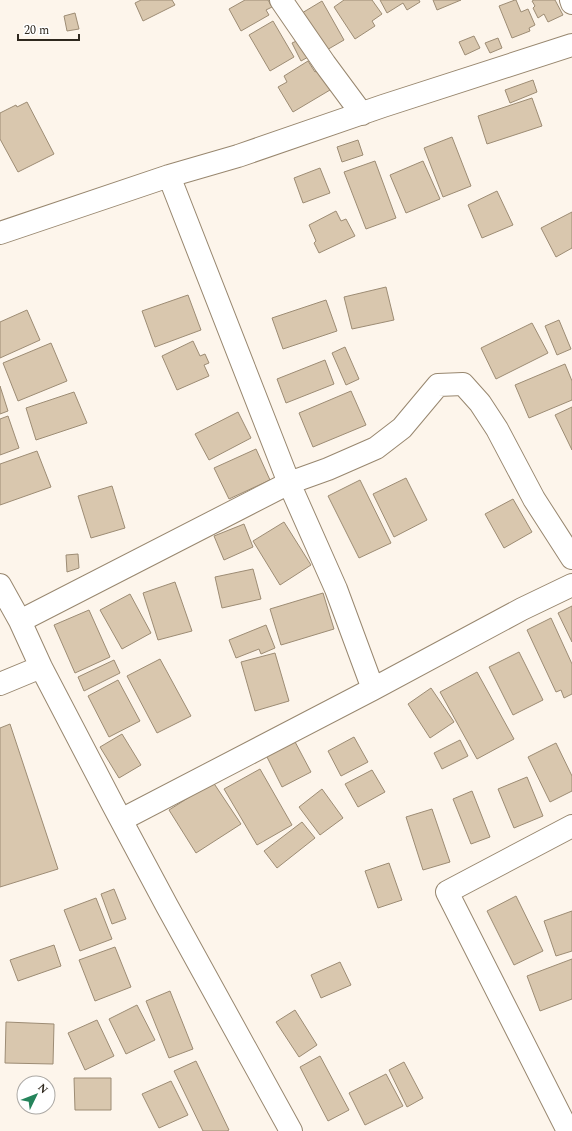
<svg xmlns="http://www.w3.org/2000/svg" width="572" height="1131" viewBox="0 0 572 1131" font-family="Spectral,serif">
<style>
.building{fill:#d9c7ae;stroke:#9d8c74}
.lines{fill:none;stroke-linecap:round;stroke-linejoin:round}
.street-casing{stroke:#98876f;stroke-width:24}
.street{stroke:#fff;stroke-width:22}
</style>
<rect width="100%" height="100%" fill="#fdf5eb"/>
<path class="building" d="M141,0H172L175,5L143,21L135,3Z
M245,0H268L272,7L266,10L269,15L241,31L229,9Z
M344,0H372L382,14L372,21L375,26L355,39L334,7Z
M380,0H419L420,2L407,10L403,3L387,13Z
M433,0H461L437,10Z
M515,0H516L521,12L528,9L535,25L529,28L530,31L512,38L499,6Z
M534,0H555L563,15L548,22L544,14L538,18L533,8L535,6L532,1Z
M322,1L344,40L325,51L302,13Z
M75,13L79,29L67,31L64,16Z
M273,21L294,57L270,71L249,35Z
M474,36L480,48L465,55L459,42Z
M498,38L502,48L490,53L485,43Z
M301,39L310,56L301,61L292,43Z
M308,61L315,72L318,70L330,90L293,112L278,87L287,82L284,76Z
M533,80L537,92L510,103L505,90Z
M532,98L542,126L487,144L478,116Z
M27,102L54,154L18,172L0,139V113L16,105L17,107Z
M452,137L471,186L443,197L424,148Z
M358,140L363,155L342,162L337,147Z
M375,161L396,218L366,229L344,172Z
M423,161L440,199L406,213L390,175Z
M320,168L330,193L303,203L294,178Z
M497,191L513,225L482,238L468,205Z
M336,211L341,221L346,219L355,236L319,253L314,243L316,241L309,225Z
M572,212V248L556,257L541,228Z
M386,287L394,320L352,329L344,297Z
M188,295L201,330L155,347L142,311Z
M326,300L337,331L283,349L272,318Z
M27,310L40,340L0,358V322Z
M559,320L571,349L557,355L545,326Z
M532,323L548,353L496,379L481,348Z
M193,341L200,356L205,354L209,363L204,365L209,376L177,390L162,356Z
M51,343L67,381L18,401L3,363Z
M345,347L359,379L346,385L332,353Z
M325,360L334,384L286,403L277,379Z
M565,364L572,381V400L529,418L515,385Z
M0,386L8,411L0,414Z
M351,391L366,425L313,447L299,413Z
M74,392L87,423L36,440L26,408Z
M572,407V450L555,415Z
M238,412L251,438L209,460L195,434Z
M8,416L19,448L0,455V419Z
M256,449L270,480L229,499L214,468Z
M37,451L51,487L0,505V464Z
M406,478L427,520L394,537L373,494Z
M360,480L391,543L359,558L328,496Z
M112,486L125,528L91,538L78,496Z
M513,499L532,532L504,548L485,514Z
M284,522L311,565L280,585L253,541Z
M244,524L253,547L224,560L214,536Z
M78,554L79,568L67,572L66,555Z
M253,569L261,599L222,608L215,577Z
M175,582L192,631L158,640L143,593Z
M323,593L334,629L281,645L270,609Z
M130,594L151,633L122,649L100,610Z
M572,606V642L558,613Z
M89,610L110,657L75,673L54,625Z
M551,618L572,664V694L564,698L561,690L556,692L527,630Z
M266,625L275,648L261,654L259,649L236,658L229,640Z
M519,652L543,700L513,715L489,667Z
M275,653L289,701L255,711L241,662Z
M160,659L191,716L157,733L127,676Z
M114,660L120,673L84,691L78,677Z
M477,672L514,739L477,759L440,692Z
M118,680L140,721L109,737L88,696Z
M431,688L454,722L430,738L408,704Z
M10,724L58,869L0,887V728Z
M122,734L141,765L119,778L100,747Z
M354,737L368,762L341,776L328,751Z
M293,738L311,772L282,787L265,753Z
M460,740L468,756L442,769L434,753Z
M556,743L572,776V791L550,802L528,757Z
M260,769L292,825L257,845L224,789Z
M372,770L385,792L358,807L345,784Z
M527,777L543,816L514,828L498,789Z
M213,782L241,824L196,853L169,810Z
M322,789L343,818L320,835L299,807Z
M472,791L490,837L471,844L453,799Z
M432,809L450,862L423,870L406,817Z
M302,822L315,838L277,868L264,851Z
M389,863L402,900L378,908L365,871Z
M114,889L126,919L112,924L101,894Z
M516,896L543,951L514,965L487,911Z
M96,898L112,939L80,951L64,910Z
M572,911V951L556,956L544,921Z
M54,945L61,966L18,981L10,960Z
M115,947L131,987L95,1001L79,960Z
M572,959V999L540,1011L527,976Z
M340,962L351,985L321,998L311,975Z
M170,991L193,1049L169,1058L146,1001Z
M137,1005L155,1040L126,1054L109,1019Z
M295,1010L317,1045L299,1057L276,1022Z
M97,1020L114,1056L85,1070L68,1033Z
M6,1022L54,1024L53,1064L5,1063Z
M320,1056L349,1110L328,1121L300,1067Z
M196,1061L229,1130L227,1131H203L174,1071Z
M404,1062L423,1098L407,1107L389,1070Z
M386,1074L403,1106L365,1125L349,1093Z
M74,1078H111V1110H75Z
M171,1081L188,1115L159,1128L142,1094Z"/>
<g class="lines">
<defs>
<path id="street" d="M281,0L325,64L362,114
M571,0L572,3
M169,176L289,483L336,589L373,689
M0,233L169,176L238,156L383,106L572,45
M0,585L20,621L41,667L113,805L167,906L291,1131
M20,621L289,483L328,469L376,448L402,428L438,385L463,384L480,403L497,429L534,499L572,558
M0,684L41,667
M121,820L373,689L522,609L572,585
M568,1131L447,892L572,826"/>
</defs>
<use href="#street" class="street-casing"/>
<use href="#street" class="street"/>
</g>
<g transform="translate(36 1095) rotate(47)"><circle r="19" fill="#ffffff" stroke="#aca9a5"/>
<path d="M0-3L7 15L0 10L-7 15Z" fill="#25845b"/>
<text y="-6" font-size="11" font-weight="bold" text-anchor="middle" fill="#2f281e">N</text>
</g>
<path d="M18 34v6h61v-6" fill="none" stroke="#2f281e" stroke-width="2"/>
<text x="24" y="34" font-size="12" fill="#2f281e" stroke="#ffffff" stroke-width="3" paint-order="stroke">20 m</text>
</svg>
